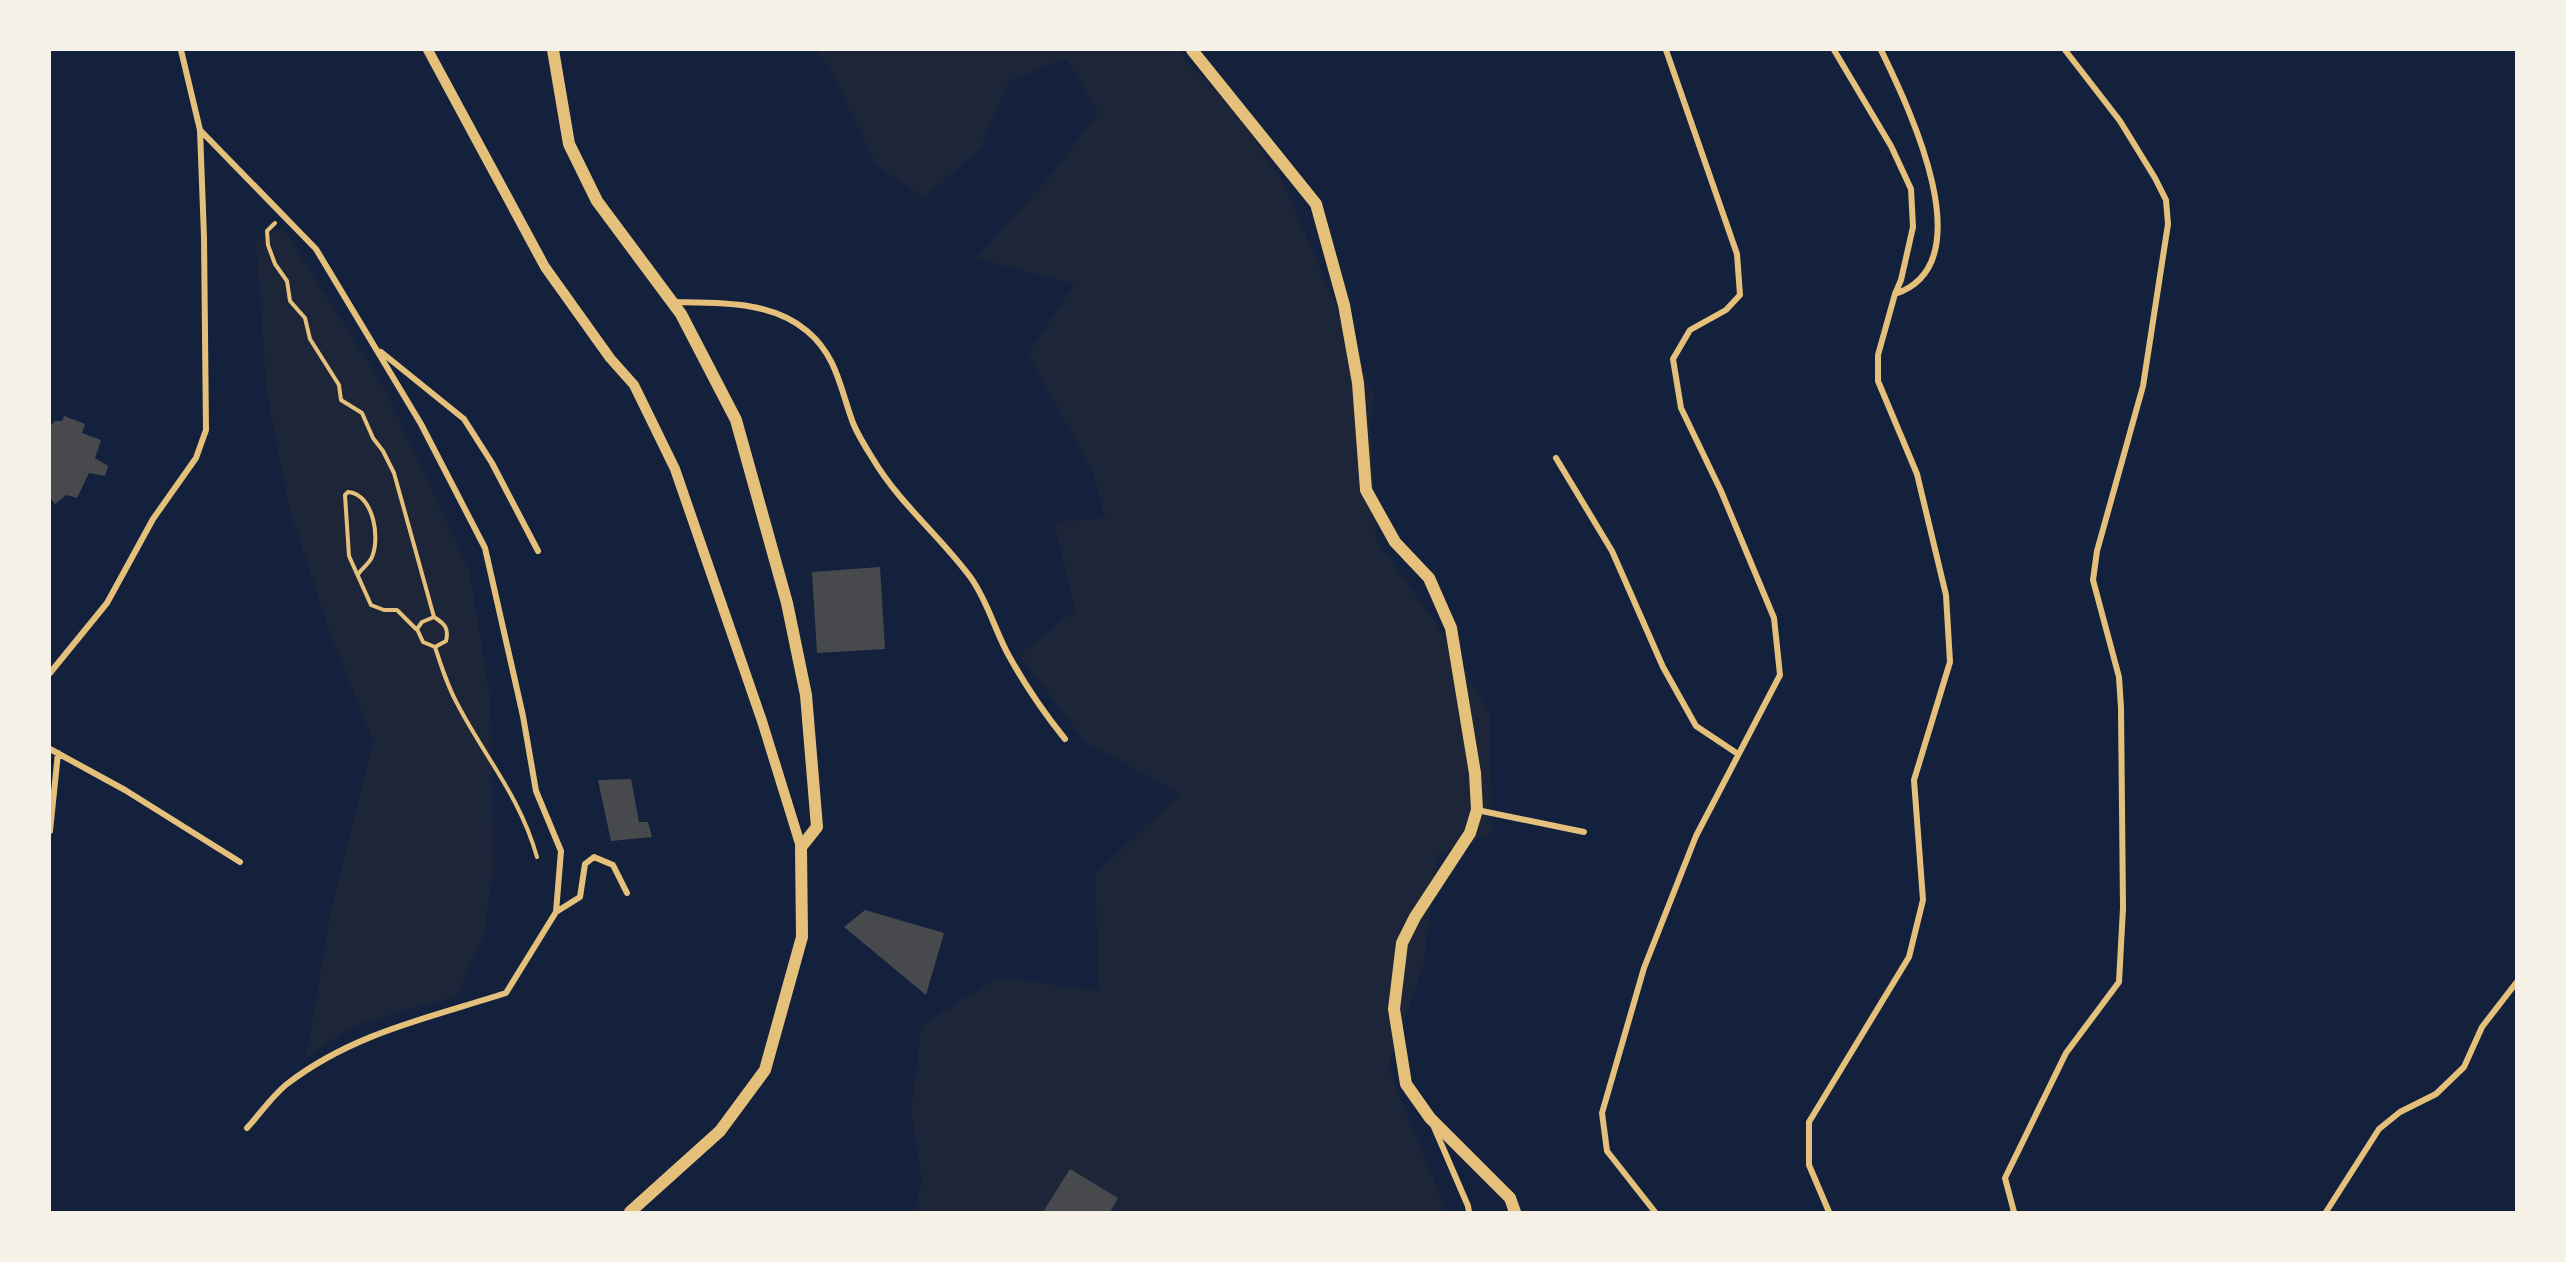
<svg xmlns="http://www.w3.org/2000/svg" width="2566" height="1262" viewBox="0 0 2566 1262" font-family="'Space Grotesk',sans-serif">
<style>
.green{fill:#1d2539}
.building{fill:#48494c}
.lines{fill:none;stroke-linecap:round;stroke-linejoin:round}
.path{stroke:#e5c07b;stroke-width:4}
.minor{stroke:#e5c07b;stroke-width:6}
.tertiary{stroke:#e5c07b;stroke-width:10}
.secondary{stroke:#e5c07b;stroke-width:12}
</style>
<rect width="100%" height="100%" fill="#14213d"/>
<path class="green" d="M817,50H1177L1237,115L1283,182L1374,393L1371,427L1376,539L1437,625L1490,713L1492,834L1437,855L1424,962L1388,1068L1447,1212H915L922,1181L911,1111L921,1026L998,977L1099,991L1095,874L1180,794L1085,742L1020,655L1075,610L1054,522L1105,518L1094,474L1028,354L1074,285L976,258L1046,181L1098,113L1066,59L1009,81L980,149L924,198L876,165L830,69Z
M282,227L384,387L469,569L491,703L493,874L484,934L457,996L358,1024L306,1057L330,915L373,740L333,641L289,507L267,393L256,243Z"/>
<path class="building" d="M64,416L85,424L82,433L101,440L95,458L108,466L105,476L89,473L77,498L66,495L55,504L50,497V426L55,421H62Z
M880,567L885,649L817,653L812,572Z
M631,779L639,822H648L652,837L611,841L598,780Z
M865,910L944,933L926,995L844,927Z
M1070,1169L1118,1198L1110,1212H1043Z"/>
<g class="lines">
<path class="path" d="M275,223L267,231L268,245L275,264L287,281L290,301L305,318L310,339L339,385L341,400L362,413L373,438L383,451L394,473L434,617C445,624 449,628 446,641L435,647L423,642L417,629L422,622L434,617
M359,573C362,569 368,564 371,559C381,540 374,494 348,492L345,495L349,556L371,605L384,610H397L416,629
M435,647C442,668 448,688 459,707C487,760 520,797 537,857"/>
<path class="minor" d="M1834,50L1891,146L1911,189L1913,227L1901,280L1895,294
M200,130L316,249L421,424L485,548L523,716L536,791L561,851L556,912L506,993C429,1018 353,1033 287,1084C272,1096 260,1114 247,1128
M672,302C718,303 770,300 807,331C837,356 840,388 853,423C858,435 866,448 873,459C899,503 941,537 971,578C988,602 995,631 1009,656C1025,685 1044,713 1065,739
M381,352L464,419L492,463L538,551
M1556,458L1612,551L1663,667L1696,726L1738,754
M50,673L107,603L153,519L196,458L206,430L204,237L200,130L181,50
M50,749L125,790L240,862
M1477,810L1584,832
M50,831L58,753
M556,912L580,897L585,864L594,857L613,865L627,893
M1434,1127L1468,1206L1469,1212
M1655,1212L1607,1151L1602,1113L1644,968L1696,836L1780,675L1774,618L1721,491L1681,408L1673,359L1690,330L1726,310L1740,295L1737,254L1666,50
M1829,1212L1809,1165V1122L1909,957L1923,900L1914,780L1950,662L1946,595L1917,474L1878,381V355L1895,294C1986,264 1907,104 1881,50
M2014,1212L2005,1178L2066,1053L2119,982L2123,908L2121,708L2119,677L2093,580L2097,551L2143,386L2168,224L2166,200L2155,178L2120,121L2065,50
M2326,1212L2379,1129L2400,1112L2436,1094L2464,1067L2482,1027L2516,983"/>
<path class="tertiary" d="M428,50L545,267L610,358L634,385L675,469L762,721L801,847"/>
<path class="secondary" d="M553,50L569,144L597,201L681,314L736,420L787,603L806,695L817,827L801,847L802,937L765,1070L720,1131L630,1212
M1192,50L1316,204L1344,305L1358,383L1366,490L1395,542L1429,578L1451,628L1475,773L1477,810L1470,833L1415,917L1402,943L1394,1009L1406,1084L1430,1118L1510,1198L1515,1212"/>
</g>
<rect width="2566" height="1262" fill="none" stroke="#f6f1e7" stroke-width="102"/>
</svg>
